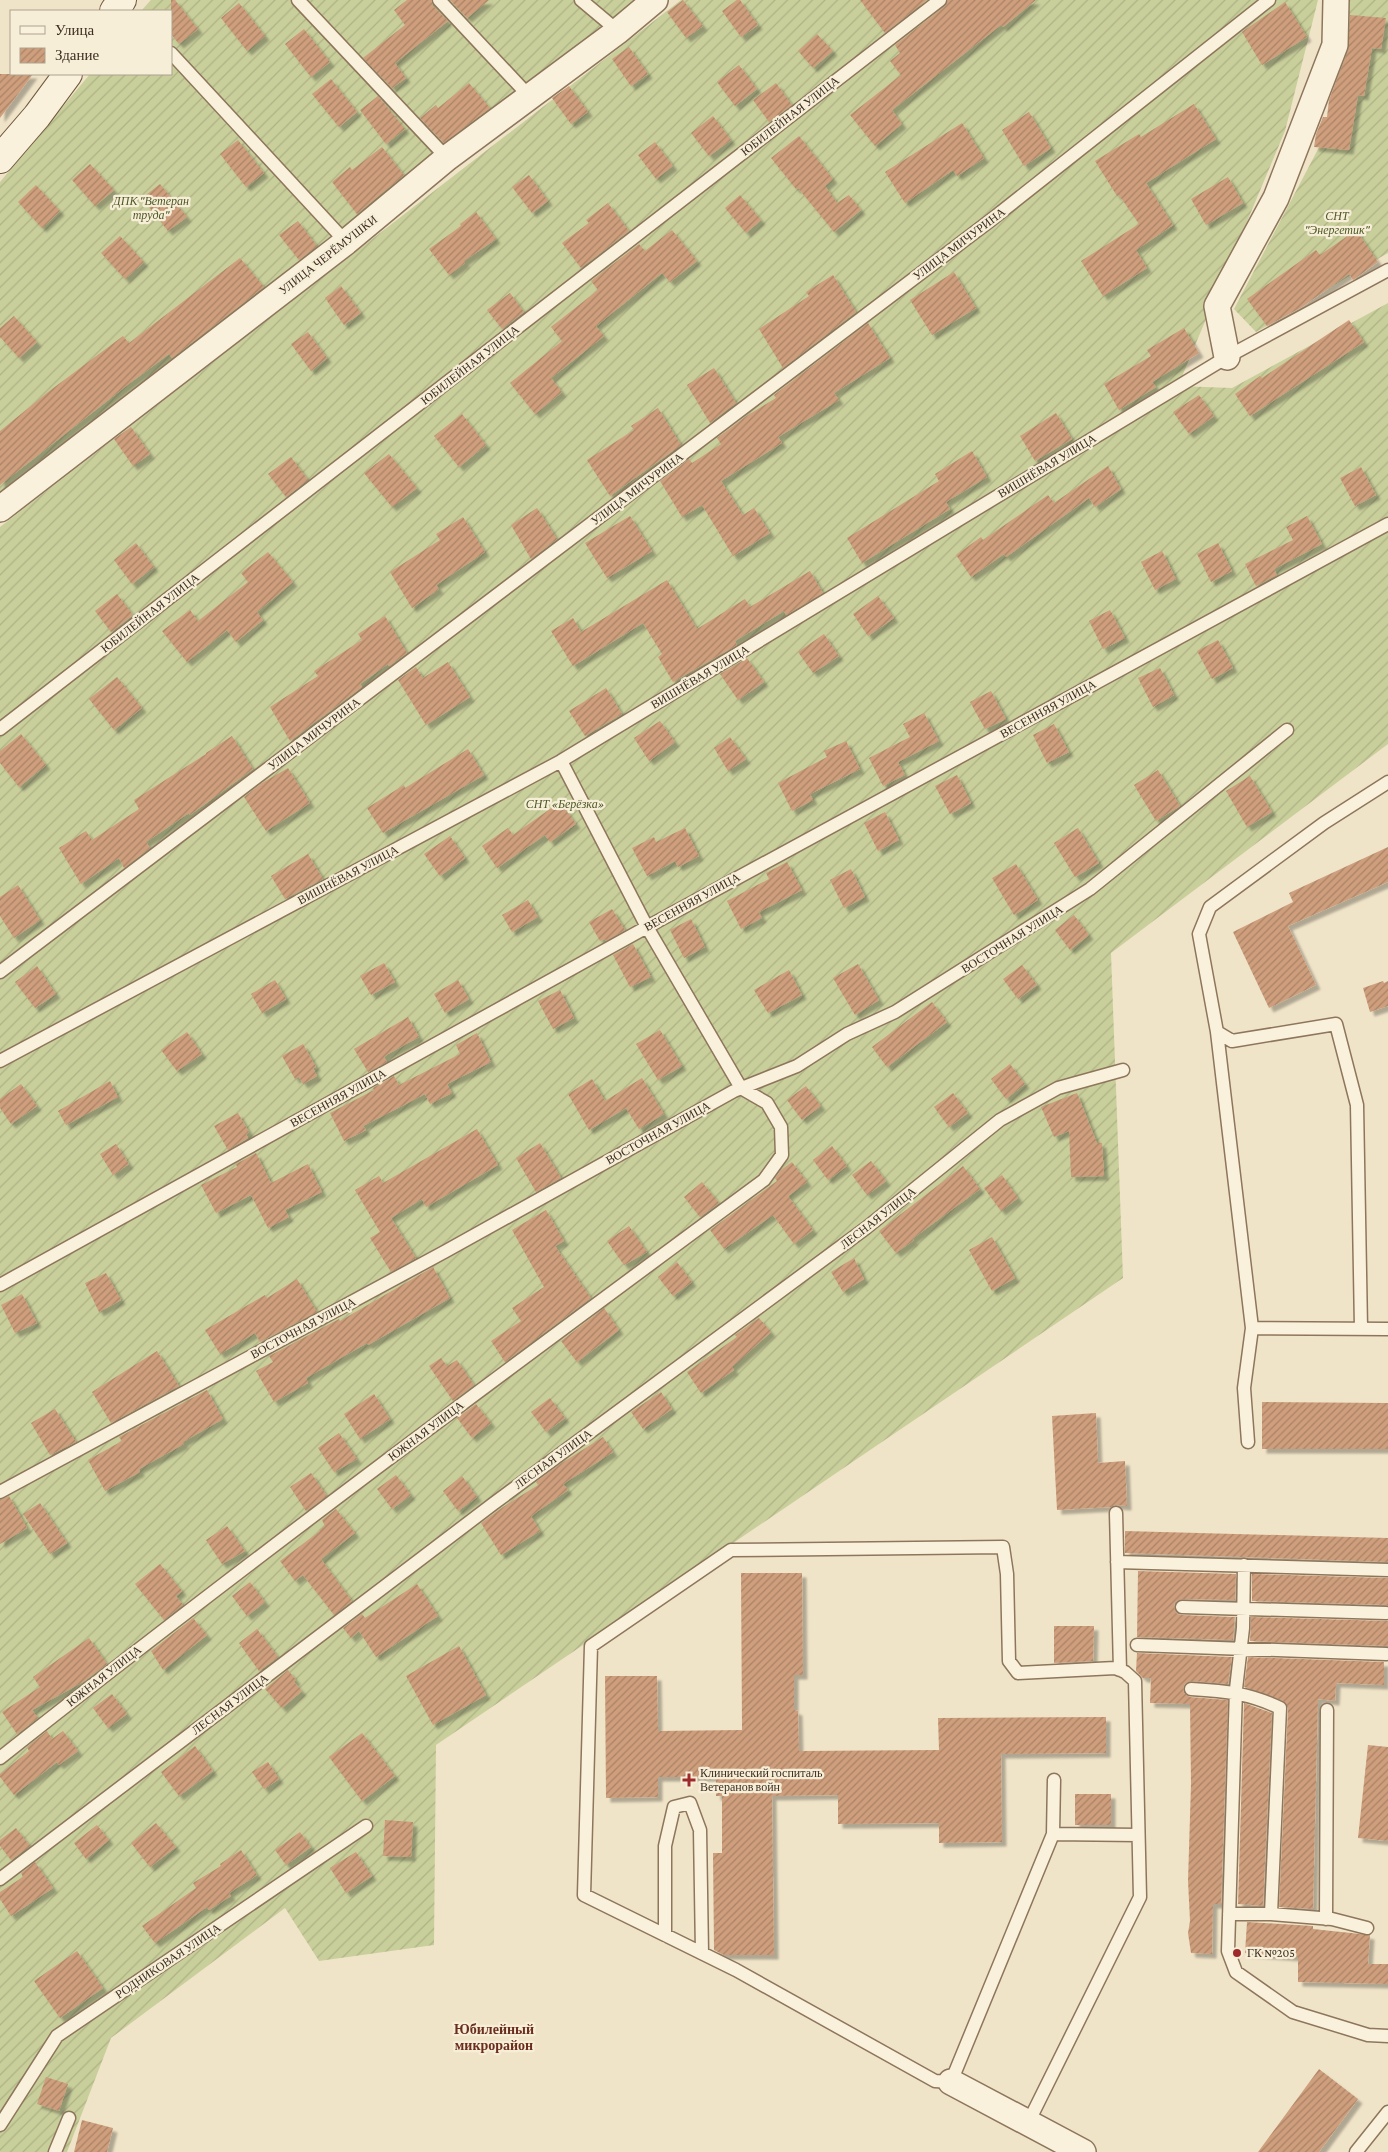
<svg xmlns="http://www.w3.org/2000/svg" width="1388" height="2152" viewBox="0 0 1388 2152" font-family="'Crimson Pro',serif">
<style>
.garden{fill:url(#garden-furrows)}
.building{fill:url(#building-hatch);filter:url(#shadow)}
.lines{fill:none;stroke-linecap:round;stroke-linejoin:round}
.lane-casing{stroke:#8d765c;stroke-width:15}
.street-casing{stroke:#8d765c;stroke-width:28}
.secondary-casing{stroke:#6f573f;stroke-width:30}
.lane{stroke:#faf1dc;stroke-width:12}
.street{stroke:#faf1dc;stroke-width:25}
.secondary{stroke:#faf1dc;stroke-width:28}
.poi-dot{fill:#9e2a2b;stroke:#f7eed8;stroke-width:2}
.labels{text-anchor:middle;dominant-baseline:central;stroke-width:4.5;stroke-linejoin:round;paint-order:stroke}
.street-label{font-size:12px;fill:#3d2e20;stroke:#f7eed8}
.park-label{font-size:12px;font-style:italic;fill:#4d5a26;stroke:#f7eed8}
.poi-label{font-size:12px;fill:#3d2e20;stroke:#f7eed8;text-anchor:start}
.neighbourhood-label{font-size:14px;font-weight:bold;fill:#6b2e1e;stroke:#f7eed8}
</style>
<defs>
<pattern id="garden-furrows" width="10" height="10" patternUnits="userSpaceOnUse" patternTransform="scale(1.25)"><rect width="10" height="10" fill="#c9cf9b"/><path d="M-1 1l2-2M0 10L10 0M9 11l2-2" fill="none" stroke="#aeb285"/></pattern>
<pattern id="building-hatch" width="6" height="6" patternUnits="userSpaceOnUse" patternTransform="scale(1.25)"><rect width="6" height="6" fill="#cf9f7d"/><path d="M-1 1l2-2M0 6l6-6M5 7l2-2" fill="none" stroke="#a98266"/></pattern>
<filter id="shadow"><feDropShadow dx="4.5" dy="4.5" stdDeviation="1" flood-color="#0004"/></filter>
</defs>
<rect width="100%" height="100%" fill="#f0e4c8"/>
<path class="garden" d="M151,0H638L0,495V182L90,74H171V11H141Z
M681,0H1318L1285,131L1178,386L1232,388L1388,303V744L1111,953L1123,1278L436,1745L434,1945L319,1961L285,1908L111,2038L67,2152H0V527Z
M1349,0H1388V253C1344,278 1301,307 1256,332L1234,309L1326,134Z"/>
<path class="building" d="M171,0H175L198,29L179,44L171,34Z
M407,0H431L433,6L448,21L395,63L406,78L392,88L363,58L405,25L394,10Z
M450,0H489L467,18Z
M683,0L703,26L686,38L667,12Z
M737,0H740L758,25L741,37L722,11Z
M860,0H927L885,33Z
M948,0H1036L1003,27L1001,25L892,110L902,124L875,146L850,115L901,75L890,61L900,53L895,45L945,6Z
M1285,2L1307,37L1262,65L1242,32Z
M239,3L265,36L247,51L221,18Z
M1350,15L1386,18L1381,49L1372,48L1364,96L1358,95L1349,150L1314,147L1316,134L1323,117H1327L1329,100L1348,50Z
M304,29L330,62L311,77L285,44Z
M817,34L833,51L813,68L798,51Z
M629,47L648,74L631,86L612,59Z
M739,65L757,89L735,106L717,82Z
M0,74H33L0,118Z
M331,79L357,112L339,127L312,94Z
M469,83L490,108L444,143L420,118L436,105L438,108Z
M776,83L792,105L769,122L753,100Z
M569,86L588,112L571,124L552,98Z
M378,96L405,129L386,144L360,110Z
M1194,104L1216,139L1146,183L1173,225L1136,250L1147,268L1103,296L1081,261L1139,224L1119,195L1117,196L1095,161L1139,134L1141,137Z
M1029,112L1051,148L1024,166L1002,130Z
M713,116L731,140L709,156L691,133Z
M962,123L984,158L957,176L953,170L905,203L885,172Z
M799,136L833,179L825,186L837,203L849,195L861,210L834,232L798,188L796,189L771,158Z
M238,140L264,173L246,187L220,154Z
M655,142L673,166L656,179L638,155Z
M382,147L404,175L357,214L332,182L350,167L352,170Z
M90,164L114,190L95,206L72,180Z
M529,175L548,201L532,213L512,187Z
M1228,177L1243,203L1206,225L1191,199Z
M160,184L187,217L168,231L142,198Z
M36,185L60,211L42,228L18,202Z
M740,195L761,220L746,233L725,208Z
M608,203L629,231L581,268L562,243L589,223L586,220Z
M476,212L496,239L464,261L465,263L449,275L429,249L461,226L460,224Z
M298,221L317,246L299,260L279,235Z
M672,230L697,261L670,282L662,273L596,326L604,336L551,378L562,392L535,414L510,383L562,341L551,327L598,290L591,281L639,244L645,251Z
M1356,230L1378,262L1353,280L1349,274L1302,307L1267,326L1247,299L1316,250L1320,255Z
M120,236L144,262L125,279L101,253Z
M240,258L264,287L172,358L169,354L130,383L0,485V431L48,392L123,336L129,343Z
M954,272L976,308L932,335L910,300Z
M833,275L856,312L783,368L759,329L809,296L806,292Z
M341,286L361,313L344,325L325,298Z
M510,293L524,312L502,329L487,310Z
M14,316L37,342L19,358L0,337V328Z
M1349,320L1364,342L1250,416L1235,394L1260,376L1262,378Z
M868,323L890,358L834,393L839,400L778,437L782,443L721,481L743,515L754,508L770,533L733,556L702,505L682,517L660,481L689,459L692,463L721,444L717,438L745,417L776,398L774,395Z
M1184,328L1199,353L1152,382L1156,387L1119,410L1104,384L1151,356L1147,350Z
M308,332L327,358L311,371L291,344Z
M714,368L736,403L710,423L687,385Z
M1199,395L1214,416L1189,434L1173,412Z
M658,408L681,445L610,496L587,460L634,430L631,426Z
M1056,413L1072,439L1035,461L1020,436Z
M462,414L486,445L459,467L434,436Z
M131,427L150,454L133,466L114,439Z
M972,451L987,477L946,502L950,509L862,563L847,538L939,481L935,474Z
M389,454L417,488L392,507L364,473Z
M291,457L308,480L286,497L268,474Z
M1108,466L1121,489L1095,507L1089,498L1006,557L1004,554L971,577L956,555L981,537L983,540L1048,495L1054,503Z
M1361,467L1376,495L1355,506L1340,478Z
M537,508L557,539L531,559L511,525Z
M630,516L652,551L607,578L585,543Z
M1307,516L1322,544L1274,569L1277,575L1256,586L1245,564L1293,540L1286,527Z
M463,517L485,552L436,585L439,589L412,608L390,572L440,540L436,534Z
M136,543L154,567L132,584L114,560Z
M1218,543L1232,571L1211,582L1197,554Z
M1162,551L1176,579L1155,590L1141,562Z
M268,552L293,582L257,612L263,620L236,642L227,630L187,662L162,631L190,610L198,621L248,582L241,573Z
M810,571L823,593L786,615L784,611L735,641L737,645L673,682L658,657L662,654L643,623L573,666L551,631L573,618L581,632L667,580L697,629L745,599L750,607Z
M117,594L133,615L111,632L95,611Z
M878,596L894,618L868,636L853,614Z
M1110,610L1125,638L1103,649L1089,621Z
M385,616L407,653L389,666L388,664L360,684L362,687L290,741L270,707L318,676L314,671L362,640L358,634Z
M824,634L839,656L813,673L798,652Z
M1218,640L1233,668L1212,679L1197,651Z
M747,658L764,682L738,700L720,674Z
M448,662L470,697L426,725L398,680L416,667L423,678Z
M1160,668L1174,695L1153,707L1138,678Z
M117,677L142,708L114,730L89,699Z
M606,688L622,714L585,736L569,711Z
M991,691L1006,719L985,729L970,702Z
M924,713L939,741L898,762L905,775L883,786L869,758L910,737L903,724Z
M660,721L675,742L649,761L634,738Z
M1054,724L1069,752L1047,763L1033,735Z
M21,734L46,765L19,787L0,763V751Z
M232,736L253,769L190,815L189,813L146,842L150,848L124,868L119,858L81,884L59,848L86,831L92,840L139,809L134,800L206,754V753Z
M730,737L746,759L728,771L714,748Z
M846,741L860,769L810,794L813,800L792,811L778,783L827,757L824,751Z
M468,749L484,775L383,833L367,808L404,785L405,788Z
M288,768L310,803L266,831L244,797L262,783Z
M1158,770L1180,806L1156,821L1134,785Z
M957,775L971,803L950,814L935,786Z
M1250,776L1272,812L1247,827L1226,791Z
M560,802L576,824L550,842L545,835L497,868L482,846L508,828L513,835Z
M885,812L899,840L878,851L864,823Z
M685,828L699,856L678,867L675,861L647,876L632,848L654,837L656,842Z
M1078,828L1099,863L1075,877L1054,843Z
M450,836L465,858L440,876L424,854Z
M1388,847V882L1288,926L1316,985L1269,1008L1233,932L1293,902L1289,893Z
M308,854L323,879L285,899L271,876Z
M787,862L802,890L759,912L762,918L741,929L727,901L769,879L766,873Z
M1016,864L1038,900L1014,915L992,878Z
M851,869L865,897L844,908L830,880Z
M18,885L40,920L14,938L0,916V897Z
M528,900L538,917L512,932L502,915Z
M612,909L625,930L606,941L605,939L600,941L589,922Z
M1074,915L1089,935L1070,950L1055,930Z
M691,919L705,947L684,958L670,930Z
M633,944L651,977L630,987L613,955Z
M384,963L395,982L371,995L360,976Z
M858,964L879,1000L855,1015L833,978Z
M1022,965L1037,985L1018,999L1003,979Z
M37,966L56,994L35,1008L15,982Z
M789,970L802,995L768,1013L754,990Z
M275,980L286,999L262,1013L251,994Z
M458,980L469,999L445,1013L434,994Z
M1383,981L1384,983L1388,981V1006L1370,1012L1363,988Z
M560,990L574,1018L553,1029L538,1001Z
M932,1002L947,1022L887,1067L872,1047Z
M408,1017L419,1037L388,1054L384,1057L387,1062L368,1072L354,1049Z
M660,1030L682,1066L658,1080L636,1044Z
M187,1032L202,1054L177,1071L161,1050Z
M477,1033L491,1062L447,1084L452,1093L430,1104L425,1094L363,1126L366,1130L344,1141L330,1113L374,1090L373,1088L394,1076L399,1085L460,1054L456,1045Z
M303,1044L316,1067L313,1068L317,1076L303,1084L299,1077L295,1079L282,1056Z
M1010,1064L1025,1084L1006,1099L991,1079Z
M642,1078L664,1114L639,1129L626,1108L589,1130L568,1094L592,1079L605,1101Z
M110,1081L118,1097L66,1125L58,1111Z
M21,1084L37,1106L11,1124L0,1108V1099Z
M806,1086L821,1106L802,1120L787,1100Z
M953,1093L968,1113L949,1127L934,1107Z
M1077,1093L1097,1143H1102L1104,1176L1071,1177L1069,1131L1054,1137L1041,1107Z
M238,1113L249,1132L246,1134L248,1138L228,1150L214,1126Z
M477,1129L498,1165L426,1207L422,1199L391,1218L416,1258L391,1272L370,1238L380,1232L355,1190L379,1176L383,1183Z
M540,1143L561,1178L536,1192L516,1158Z
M116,1144L129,1164L113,1175L100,1154Z
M832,1146L847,1166L828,1180L813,1160Z
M256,1153L271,1183L308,1164L322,1192L285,1210L289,1217L268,1228L251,1195L216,1213L201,1185L237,1167L236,1164Z
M871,1161L886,1181L867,1195L852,1175Z
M792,1162L807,1182L788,1196L813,1230L794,1244L773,1215L724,1249L710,1230L777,1181L775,1178L781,1170Z
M963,1166L980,1189L912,1239L914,1240L896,1253L879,1231Z
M1002,1175L1018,1198L1001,1211L984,1188Z
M702,1182L719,1203L700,1217L684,1197Z
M546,1210L564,1241L555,1246L591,1298L505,1362L491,1341L521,1321L512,1308L544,1287L512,1230Z
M629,1226L647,1252L624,1265L607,1241Z
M992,1237L1015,1278L992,1291L969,1250Z
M854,1258L864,1279L843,1292L831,1272Z
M677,1262L692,1282L673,1296L658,1277Z
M433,1267L450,1298L368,1345L367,1343L306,1378L308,1383L274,1402L256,1371L273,1362L269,1356L339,1319L340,1321Z
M106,1273L121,1300L99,1312L85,1283Z
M297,1279L317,1312L260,1342L255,1333L220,1354L205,1330L265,1295L267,1298Z
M22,1294L37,1323L15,1333L1,1305Z
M604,1308L619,1330L577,1362L561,1341Z
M759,1318L771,1332L732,1367L734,1370L701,1393L687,1372L737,1337L735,1335Z
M157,1351L179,1386L111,1423L92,1392Z
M441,1358L447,1366L457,1360L474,1385L453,1401L429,1366Z
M207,1390L223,1419L183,1442L184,1444L139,1469L140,1472L105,1491L88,1460L122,1441L119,1437Z
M661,1392L672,1409L643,1429L631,1412Z
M374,1394L390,1419L360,1439L344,1414Z
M550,1398L565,1418L546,1432L531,1412Z
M1262,1402L1388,1403V1449H1262Z
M476,1404L491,1423L472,1438L457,1418Z
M55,1409L76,1442L50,1455L31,1423Z
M1096,1413L1098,1463L1125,1461L1127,1506L1115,1505L1111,1507L1057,1510L1052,1416Z
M339,1433L357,1459L334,1472L318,1448Z
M603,1437L613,1452L563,1484L568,1490L531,1516L540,1531L501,1555L481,1523L503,1507L538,1485L536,1482L557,1466Z
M311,1473L327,1496L306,1511L290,1487Z
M396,1475L411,1495L392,1509L377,1489Z
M462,1476L477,1497L458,1511L443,1491Z
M9,1496L27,1528L0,1544V1500Z
M40,1503L67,1543L50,1554L23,1514Z
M336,1509L355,1533L321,1559L352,1601L334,1615L303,1575L295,1581L280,1561L320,1531L319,1530L325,1526L322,1520Z
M227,1526L245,1551L222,1564L206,1540Z
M1125,1531L1388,1538V1562L1125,1553Z
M160,1564L182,1591L176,1596L183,1605L164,1620L135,1584Z
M1138,1571L1236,1574L1235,1600L1182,1599L1175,1602L1174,1607L1177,1614L1182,1615L1235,1617L1233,1640L1137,1637Z
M741,1573H802L803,1675H794V1710L798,1711L799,1751L939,1750L938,1718L1106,1717V1753L1001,1754L1002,1842L939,1843V1823L838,1824V1795L772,1796L774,1955H724L714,1950L713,1853H722V1796H716V1777H658V1797L606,1798L605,1676H657L658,1731L742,1730Z
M1252,1574L1388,1578V1605L1252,1601Z
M250,1582L265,1602L247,1616L232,1596Z
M417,1584L438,1616L376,1657L359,1631L351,1638L343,1628L362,1614L365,1618Z
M1251,1617L1388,1621V1646L1250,1641Z
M193,1618L207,1635L163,1670L151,1651Z
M1054,1626H1094L1093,1661L1054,1663Z
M257,1629L278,1657L259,1671L239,1643Z
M89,1638L107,1664L83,1682L32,1710L38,1718L17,1734L2,1712L40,1687L33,1677Z
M459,1646L486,1695L433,1725L406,1676Z
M1137,1653L1232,1657L1228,1684L1191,1681L1185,1684L1183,1688L1184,1693L1190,1697L1228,1700L1221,1904H1213L1212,1954L1191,1953L1188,1933L1190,1921L1188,1881L1191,1784L1190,1704L1150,1703L1151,1678H1143L1136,1671Z
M1248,1657L1384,1662V1685L1336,1683L1335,1701L1318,1699L1313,1909L1279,1907L1288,1708L1283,1701L1244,1687Z
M288,1670L296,1680L294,1682L302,1691L282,1708L265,1689Z
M112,1694L127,1714L108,1728L93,1708Z
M1244,1703L1272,1713L1263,1906L1238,1904Z
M47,1731L52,1739L63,1731L78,1751L59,1765L57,1762L14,1795L0,1777V1774L29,1751L27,1747Z
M362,1733L395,1776L362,1801L329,1757Z
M1368,1745L1388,1747V1841L1358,1838Z
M195,1746L213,1771L179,1796L161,1772Z
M268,1762L279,1779L264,1789L252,1772Z
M1075,1794H1111V1825H1075Z
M385,1820L413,1822L411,1857L383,1856Z
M156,1823L176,1847L150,1867L131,1843Z
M97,1825L109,1840L86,1859L74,1843Z
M16,1828L30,1846L11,1860L0,1846V1840Z
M300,1832L311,1847L286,1865L275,1850Z
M241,1850L257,1875L229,1893L231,1896L209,1910L207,1907L155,1943L142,1926L196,1888L193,1883L221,1866L220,1864Z
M356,1852L372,1876L346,1893L330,1868Z
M35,1862L53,1888L11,1916L0,1899V1892L23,1877L21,1873Z
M1247,1922L1313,1926V1929L1370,1935L1368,1964H1388V1984L1298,1982V1957L1245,1953Z
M77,1951L103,1988L60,2018L34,1981Z
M1319,2069L1358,2099L1319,2152H1258Z
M46,2077L68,2084L59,2111L37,2104Z
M82,2120L113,2128L107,2152H74Z"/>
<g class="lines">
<defs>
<path id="lane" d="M298,0L447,158
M439,0L530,97
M581,0L618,31
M171,53L346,242
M0,729L940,0
M0,972L991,220L1269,0
M1217,1032L1252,1328L1388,1329
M0,1061L561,761L1227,357L1388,270
M0,1285L647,927L1388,524
M1361,1328L1357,1105L1336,1024L1232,1041L1217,1032L1199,934L1210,907L1324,823L1388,782
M1248,1442L1244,1388L1252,1328
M0,1492L446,1251L734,1091L797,1066L847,1034L895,1012L1090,889L1287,730
M1116,1513L1120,1670
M1117,1562L1388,1570
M1244,1565L1243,1628L1236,1689L1228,1951L1236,1972L1293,2012L1368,2035L1388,2036
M1182,1607L1386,1613
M1137,1645L1386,1654
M1191,1689C1225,1691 1249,1693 1280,1708L1271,1914
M0,1758C250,1560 507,1370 764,1180L782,1155L781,1127L767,1103L741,1088L647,927L561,761
M1053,1834L1138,1835
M0,1879L493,1504L866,1228L1000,1120L1058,1088L1123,1070
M1229,1914H1271L1332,1919L1367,1928
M1326,1919L1327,1710
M665,1935V1846L674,1807L690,1803L700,1830L702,1953
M1028,2123L1140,1897L1135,1681L1125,1672L1115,1668L1018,1673L1009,1661L1007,1574L1003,1547L731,1550L591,1646L584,1895L736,1970L935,2081L951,2082L1053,1834L1054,1780
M0,2125L57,2036L366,1826
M55,2152L69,2118
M1356,2152L1388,2112"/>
<path id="street" d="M1227,357L1217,306L1276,198L1335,45L1336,0
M0,509L346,242L447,158L618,31L655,0
M951,2082L1083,2152"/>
<path id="secondary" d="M114,11L122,0
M0,159L37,116L68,74"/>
</defs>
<use href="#lane" class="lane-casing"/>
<use href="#street" class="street-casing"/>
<use href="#secondary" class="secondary-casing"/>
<use href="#lane" class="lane"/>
<use href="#street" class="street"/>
<use href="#secondary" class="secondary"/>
</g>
<g class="poi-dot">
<path d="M686.5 1772.5h5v5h5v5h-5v5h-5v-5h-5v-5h5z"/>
<circle cx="1237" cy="1953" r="5"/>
</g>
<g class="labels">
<g class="street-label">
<text transform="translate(790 116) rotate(-38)">ЮБИЛЕЙНАЯ УЛИЦА</text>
<text transform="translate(959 244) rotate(-37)">УЛИЦА МИЧУРИНА</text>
<text transform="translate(328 255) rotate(-38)">УЛИЦА ЧЕРЁМУШКИ</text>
<text transform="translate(470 365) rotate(-38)">ЮБИЛЕЙНАЯ УЛИЦА</text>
<text transform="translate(1047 466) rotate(-31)">ВИШНЁВАЯ УЛИЦА</text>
<text transform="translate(637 489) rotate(-37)">УЛИЦА МИЧУРИНА</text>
<text transform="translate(150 613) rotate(-38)">ЮБИЛЕЙНАЯ УЛИЦА</text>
<text transform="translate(700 677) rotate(-31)">ВИШНЁВАЯ УЛИЦА</text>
<text transform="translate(1048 709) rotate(-29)">ВЕСЕННЯЯ УЛИЦА</text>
<text transform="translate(314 734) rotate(-37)">УЛИЦА МИЧУРИНА</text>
<text transform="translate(348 875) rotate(-28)">ВИШНЁВАЯ УЛИЦА</text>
<text transform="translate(692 902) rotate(-29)">ВЕСЕННЯЯ УЛИЦА</text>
<text transform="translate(1012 939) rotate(-32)">ВОСТОЧНАЯ УЛИЦА</text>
<text transform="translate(338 1098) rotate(-29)">ВЕСЕННЯЯ УЛИЦА</text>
<text transform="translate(658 1133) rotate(-29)">ВОСТОЧНАЯ УЛИЦА</text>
<text transform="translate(878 1218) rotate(-38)">ЛЕСНАЯ УЛИЦА</text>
<text transform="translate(303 1328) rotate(-28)">ВОСТОЧНАЯ УЛИЦА</text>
<text transform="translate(426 1431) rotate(-37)">ЮЖНАЯ УЛИЦА</text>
<text transform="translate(553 1459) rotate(-36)">ЛЕСНАЯ УЛИЦА</text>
<text transform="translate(104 1676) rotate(-38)">ЮЖНАЯ УЛИЦА</text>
<text transform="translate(230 1704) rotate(-37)">ЛЕСНАЯ УЛИЦА</text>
<text transform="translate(168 1961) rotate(-34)">РОДНИКОВАЯ УЛИЦА</text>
</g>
<g class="park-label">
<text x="151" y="201">ДПК "Ветеран<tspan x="151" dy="14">труда"</tspan></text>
<text x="1337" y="216">СНТ<tspan x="1337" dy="14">"Энергетик"</tspan></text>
<text x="565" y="804">СНТ «Берёзка»</text>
</g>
<g class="poi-label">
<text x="700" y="1773">Клинический госпиталь<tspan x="700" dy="14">Ветеранов войн</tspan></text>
<text x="1247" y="1953">ГК №205</text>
</g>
<g class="neighbourhood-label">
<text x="494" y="2029">Юбилейный<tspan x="494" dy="16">микрорайон</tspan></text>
</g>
</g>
<rect x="10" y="10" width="162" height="65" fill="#f7eed8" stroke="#ada18e"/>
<rect x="20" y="26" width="25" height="8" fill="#faf1dc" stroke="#ada18e"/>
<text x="55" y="35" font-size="15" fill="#3d2e20">Улица</text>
<rect x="20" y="48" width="25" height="15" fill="url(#building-hatch)" stroke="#ada18e"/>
<text x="55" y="60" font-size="15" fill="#3d2e20">Здание</text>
</svg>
